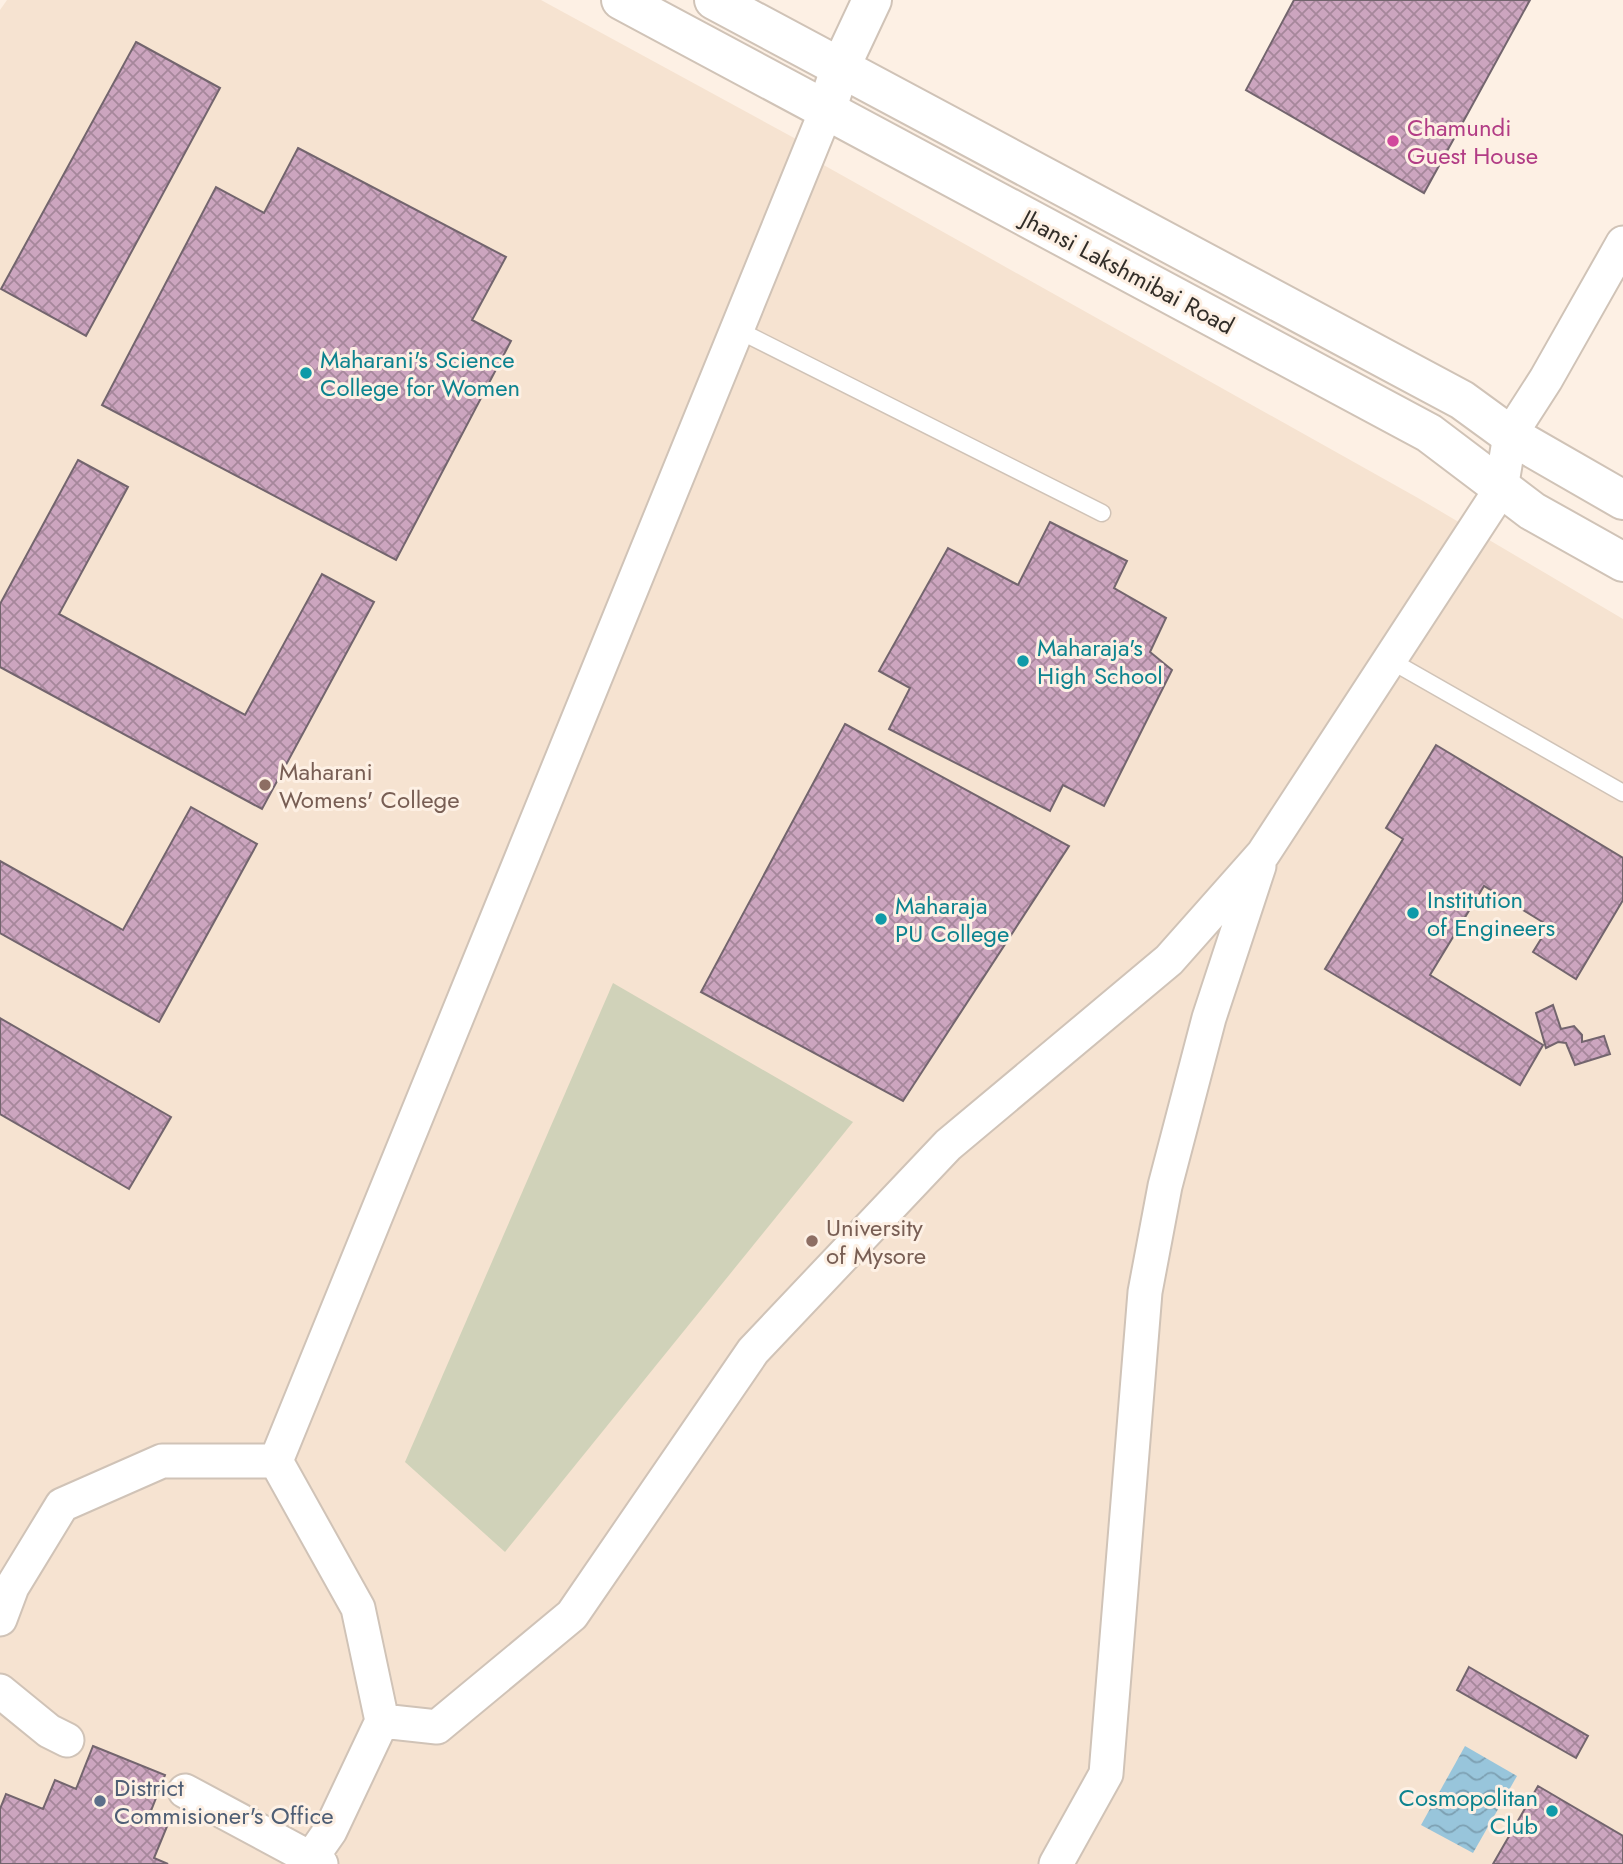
<svg xmlns="http://www.w3.org/2000/svg" width="1623" height="1864" viewBox="0 0 1623 1864" font-family="Jost,sans-serif">
<style>
.built{fill:#f6e3d1}
.green{fill:#d0d2b9}
.water{fill:url(#water-waves)}
.building{fill:url(#building-cross-hatch);stroke:#73656e;stroke-width:2}
.lines{fill:none;stroke-linecap:round;stroke-linejoin:round}
.lane-casing{stroke:#d0c3b7;stroke-width:19}
.street-casing{stroke:#d0c3b7;stroke-width:37}
.secondary-casing{stroke:#d0c3b7;stroke-width:42}
.primary-casing{stroke:#d0c3b7;stroke-width:42}
.lane{stroke:#fff;stroke-width:16}
.street{stroke:#fff;stroke-width:33}
.secondary{stroke:#fff;stroke-width:38}
.primary{stroke:#fff;stroke-width:38}
.hotel-dot{fill:#d1479c;stroke:#fdf0e4;stroke-width:2.5}
.culture-dot{fill:#0f9aa8;stroke:#fdf0e4;stroke-width:2.5}
.education-dot{fill:#8d6e63;stroke:#fdf0e4;stroke-width:2.5}
.service-dot{fill:#5c6f8a;stroke:#fdf0e4;stroke-width:2.5}
.labels{text-anchor:middle;dominant-baseline:central;stroke-width:6;stroke-linejoin:round;paint-order:stroke}
.hotel-label{font-size:24px;fill:#b23c85;stroke:#fdf0e4;text-anchor:start}
.street-label{font-size:24px;fill:#322e29;stroke:#fdf0e4}
.culture-label{font-size:24px;fill:#0d838f;stroke:#fdf0e4;text-anchor:start}
.education-label{font-size:24px;fill:#785e54;stroke:#fdf0e4;text-anchor:start}
.service-label{font-size:24px;fill:#4e5e75;stroke:#fdf0e4;text-anchor:start}
</style>
<defs>
<pattern id="water-waves" width="16" height="10" patternUnits="userSpaceOnUse" patternTransform="scale(1.75)"><rect width="16" height="10" fill="#98c5db"/><path d="M0 5q4-4 8 0t8 0" fill="none" stroke="#7da0b2"/></pattern>
<pattern id="building-cross-hatch" width="8" height="8" patternUnits="userSpaceOnUse" patternTransform="scale(1.75)"><rect width="8" height="8" fill="#cca5bf"/><path d="M0 0l8 8M0 8l8-8" fill="none" stroke="#a6879b"/></pattern>
</defs>
<rect width="100%" height="100%" fill="#fdf0e4"/>
<path class="built" d="M7,0H541L807,145L804,154L1418,498L1623,619V1864H0V10Z"/>
<path class="green" d="M613,983L853,1122L505,1552L405,1462Z"/>
<path class="water" d="M1465,1746L1517,1776L1473,1853L1421,1825Z"/>
<path class="building" d="M1294,0H1530L1424,193L1246,90Z
M136,42L220,88L86,336L1,289Z
M298,148L506,257L472,320L511,341L396,560L102,405L216,187L264,213Z
M78,460L128,487L59,614L245,715L322,574L374,602L262,809L0,667V604Z
M1050,522L1127,561L1114,588L1166,618L1150,652L1172,670L1104,806L1063,785L1050,811L889,729L910,688L879,671L948,548L1018,585Z
M845,724L1069,846L903,1101L701,992Z
M1436,745L1623,858V900L1576,979L1533,952L1549,926L1484,886L1430,975L1543,1045L1520,1085L1325,969L1403,839L1386,828Z
M191,807L257,844L159,1022L0,933V861L123,930Z
M1553,1005L1561,1029L1574,1026L1582,1035V1042L1604,1036L1610,1054L1575,1065L1566,1043L1558,1042L1546,1048L1536,1013Z
M0,1018L171,1117L129,1189L0,1114Z
M1469,1667L1588,1736L1576,1758L1457,1690Z
M93,1746L165,1775L149,1816L168,1824L154,1858L168,1864H0V1809L6,1794L43,1809L55,1780L76,1789Z
M1538,1786L1623,1836V1864H1493Z"/>
<g class="lines">
<defs>
<path id="lane" d="M738,330L1102,513
M1388,659L1623,793"/>
<path id="street" d="M276,1461L826,111
M276,1461L358,1608L382,1721L330,1831L307,1864
M0,1619L12,1587L62,1505L162,1461H276
M0,1691L49,1731L67,1740
M382,1721L437,1727L572,1615L753,1351L948,1145L1169,960L1263,854L1501,489L1510,435L1546,379L1623,243
M185,1791L321,1864
M1056,1864L1106,1774L1145,1292L1165,1186L1209,1018L1259,866"/>
<path id="secondary" d="M826,111L841,66L872,0"/>
<path id="primary" d="M621,0L1429,433L1532,511L1623,562
M714,0L1462,400L1510,435L1623,500"/>
</defs>
<use href="#lane" class="lane-casing"/>
<use href="#street" class="street-casing"/>
<use href="#secondary" class="secondary-casing"/>
<use href="#primary" class="primary-casing"/>
<use href="#lane" class="lane"/>
<use href="#street" class="street"/>
<use href="#secondary" class="secondary"/>
<use href="#primary" class="primary"/>
</g>
<circle class="hotel-dot" cx="1393" cy="141" r="7"/>
<g class="culture-dot">
<circle cx="306" cy="373" r="7"/>
<circle cx="1023" cy="661" r="7"/>
<circle cx="1413" cy="913" r="7"/>
<circle cx="881" cy="919" r="7"/>
<circle cx="1552" cy="1811" r="7"/>
</g>
<g class="education-dot">
<circle cx="265" cy="785" r="7"/>
<circle cx="812" cy="1241" r="7"/>
</g>
<circle class="service-dot" cx="100" cy="1801" r="7"/>
<g class="labels">
<g class="hotel-label">
<text x="1407" y="127">Chamundi<tspan x="1407" dy="28">Guest House</tspan></text>
</g>
<g class="street-label">
<text transform="translate(1128 272) rotate(28)">Jhansi Lakshmibai Road</text>
</g>
<g class="culture-label">
<text x="320" y="359">Maharani's Science<tspan x="320" dy="28">College for Women</tspan></text>
<text x="1037" y="647">Maharaja's<tspan x="1037" dy="28">High School</tspan></text>
<text x="1427" y="899">Institution<tspan x="1427" dy="28">of Engineers</tspan></text>
<text x="895" y="905">Maharaja<tspan x="895" dy="28">PU College</tspan></text>
<text x="1538" y="1797" text-anchor="end">Cosmopolitan<tspan x="1538" dy="28">Club</tspan></text>
</g>
<g class="education-label">
<text x="279" y="771">Maharani<tspan x="279" dy="28">Womens' College</tspan></text>
<text x="826" y="1227">University<tspan x="826" dy="28">of Mysore</tspan></text>
</g>
<g class="service-label">
<text x="114" y="1787">District<tspan x="114" dy="28">Commisioner's Office</tspan></text>
</g>
</g>
</svg>
